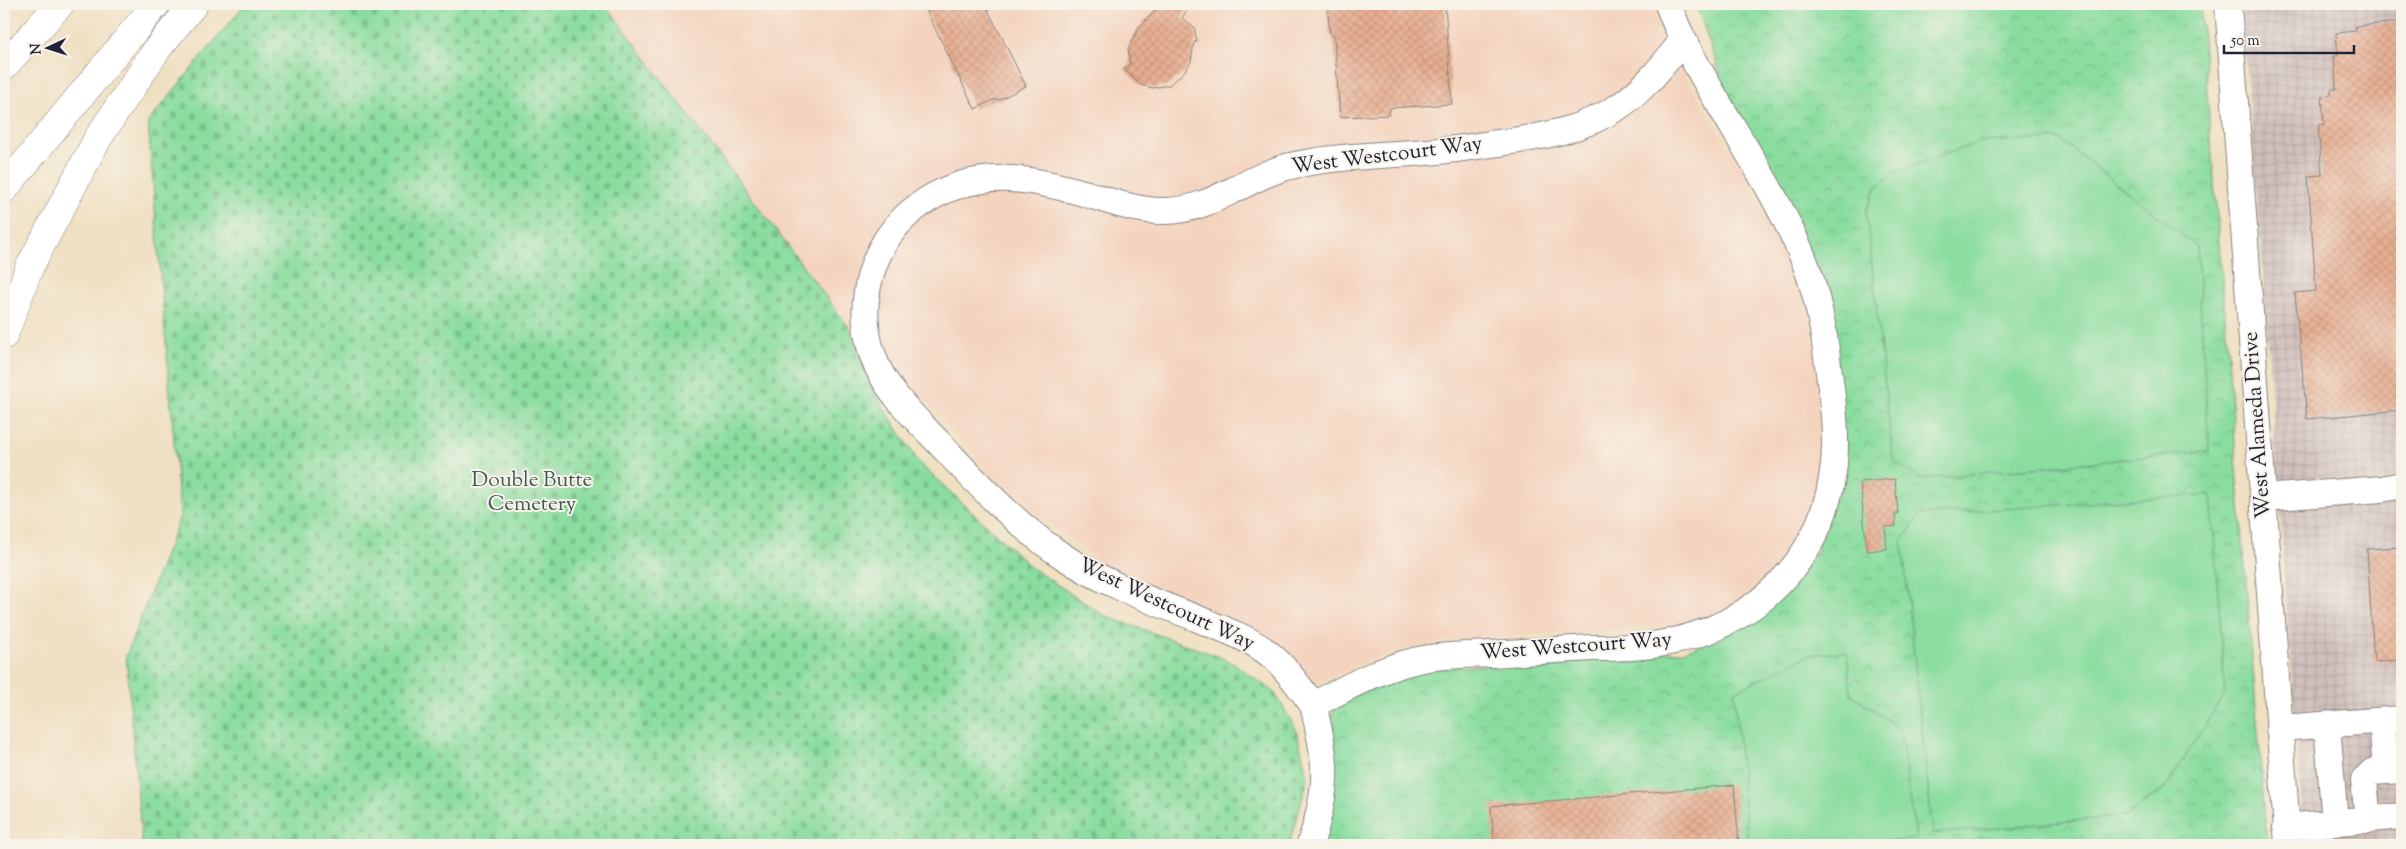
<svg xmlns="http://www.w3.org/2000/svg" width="2406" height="849" viewBox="0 0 2406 849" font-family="'Sorts Mill Goudy',serif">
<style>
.built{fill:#f4d4bf}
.industrial{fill:url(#industrial-grid)}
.cemetery{fill:url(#cemetery-stones);stroke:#56806d}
.park{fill:url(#park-crowns);stroke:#56806d}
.pitch{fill:#8add9f;stroke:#56806d}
.building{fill:url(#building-cross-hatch)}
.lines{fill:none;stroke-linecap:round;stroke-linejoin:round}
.minor-casing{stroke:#89817e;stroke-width:28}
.highway-casing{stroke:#89817e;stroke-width:29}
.minor{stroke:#fff;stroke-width:26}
.highway{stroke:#fff;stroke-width:28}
.labels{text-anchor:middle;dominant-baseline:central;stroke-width:4;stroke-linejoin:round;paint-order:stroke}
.street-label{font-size:21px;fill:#22223b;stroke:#f7f3e8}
.park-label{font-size:21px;fill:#415a59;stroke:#f7f3e8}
</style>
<defs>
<pattern id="industrial-grid" width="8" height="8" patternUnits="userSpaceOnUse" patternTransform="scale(1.25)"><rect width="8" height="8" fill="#d0c0bb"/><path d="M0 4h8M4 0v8" fill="none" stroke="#b2a5a2"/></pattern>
<pattern id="cemetery-stones" width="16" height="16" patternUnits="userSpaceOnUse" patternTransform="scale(1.25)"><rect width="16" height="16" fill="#8add9f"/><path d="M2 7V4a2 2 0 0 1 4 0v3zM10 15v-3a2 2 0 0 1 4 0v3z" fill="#77bd8a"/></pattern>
<pattern id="park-crowns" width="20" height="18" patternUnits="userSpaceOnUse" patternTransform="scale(1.25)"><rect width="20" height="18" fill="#8add9f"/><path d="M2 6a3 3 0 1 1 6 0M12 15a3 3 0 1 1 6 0" fill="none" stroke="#77bd8a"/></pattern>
<pattern id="building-cross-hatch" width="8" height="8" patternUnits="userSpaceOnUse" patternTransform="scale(1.25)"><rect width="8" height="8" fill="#e8af92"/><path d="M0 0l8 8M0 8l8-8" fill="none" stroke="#c7967f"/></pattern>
</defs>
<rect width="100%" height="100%" fill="#f7f3e8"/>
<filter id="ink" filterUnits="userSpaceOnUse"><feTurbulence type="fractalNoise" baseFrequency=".02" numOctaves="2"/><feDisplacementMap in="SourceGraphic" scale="10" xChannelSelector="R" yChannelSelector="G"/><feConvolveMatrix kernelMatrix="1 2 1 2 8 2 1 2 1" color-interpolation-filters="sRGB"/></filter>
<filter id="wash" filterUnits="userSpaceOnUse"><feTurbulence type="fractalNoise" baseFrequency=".0096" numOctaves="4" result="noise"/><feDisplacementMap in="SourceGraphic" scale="20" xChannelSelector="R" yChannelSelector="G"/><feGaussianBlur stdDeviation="1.12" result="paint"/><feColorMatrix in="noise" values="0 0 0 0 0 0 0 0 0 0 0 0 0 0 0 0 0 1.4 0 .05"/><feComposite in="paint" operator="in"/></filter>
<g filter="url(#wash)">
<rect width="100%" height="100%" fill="#f0e0c2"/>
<path class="built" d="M605,4H1654L1673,53L1743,172L1789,258L1810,326L1823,402L1819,483L1789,553L1740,601L1699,622L1445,641L1392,652L1314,685L1282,648L1248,625L1103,564L1006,490L898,369L880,336L877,320L851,330Z"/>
<path class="industrial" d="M2241,4H2402V845H2304L2260,235Z"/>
<path class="cemetery" d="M245,4H605L851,330L874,392L919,463L1032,568L1103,615L1228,660L1274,692L1296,729L1308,778L1289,845H142L126,656L180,517L148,122Z"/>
<path class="park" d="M1696,4H2200L2267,845H1321L1329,721L1336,706L1349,698L1418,670L1684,651L1714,641L1734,630L1818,551L1832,330L1727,94Z"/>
<path class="pitch" d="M2060,139L2197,247L2209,451L1919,479L1893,460L1866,210L1877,186L1898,171L1980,142Z
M2211,494L2225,693L2167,786L2125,816L1933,834L1902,541L1920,515Z
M1847,652L1851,694L1900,729L1916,839L1837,845H1748L1734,692L1809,655Z"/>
<g id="blocks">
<path class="building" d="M923,4H985L1026,86L999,100H993L975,109Z
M1162,4H1191L1182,18L1194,27L1197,42H1194L1191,62L1183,73L1169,85L1153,88L1140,85L1124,69L1130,64L1128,49L1139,27Z
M1327,4H1445L1452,104L1390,108L1389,115L1340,117L1334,36H1330Z
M2402,22V410L2307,419L2295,293L2316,291L2308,176L2322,175L2318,125L2324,124L2322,96L2331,95V89H2336L2334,56H2338L2336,33L2356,31L2355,26Z
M1895,479L1898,514H1895L1896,526L1885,527L1887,549L1867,551L1860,482Z
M2402,547V660L2374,662L2367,549Z
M1734,785L1739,845H1494L1491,806Z"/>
</g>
</g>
<g filter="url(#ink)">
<use href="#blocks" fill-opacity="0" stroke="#89817e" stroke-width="1"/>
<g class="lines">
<defs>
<path id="minor" d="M2228,4L2288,845
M2263,498L2382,489L2402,485
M1313,705C1301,689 1289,671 1273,657C1251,638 1222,629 1196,618C1150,600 1103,583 1061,555C1015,524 978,484 940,444C917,420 890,395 876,364C852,307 870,239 921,204C974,167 1029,177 1087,194C1112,202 1137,211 1163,211C1212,212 1249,174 1295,165C1339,156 1384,155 1428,152C1455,150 1481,145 1506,142C1546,136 1584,129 1618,107C1644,90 1664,64 1683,40
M2382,721L2386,771
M2327,724L2335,823
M2279,728L2402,719
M2368,820L2364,780L2372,772L2402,770
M2286,827L2402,816
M1310,845C1329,786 1328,765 1313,705C1350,686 1386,665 1428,658C1448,655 1469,655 1490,654C1524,652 1558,650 1592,648C1614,648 1637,648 1659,644C1754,628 1824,561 1834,464C1837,434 1833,403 1829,373C1824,330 1817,288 1799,248C1776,196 1745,148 1716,99C1698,68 1680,38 1668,4"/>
<path id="highway" d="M4,66L60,4
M4,189L156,4
M4,335L30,266L98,138L158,48L194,4"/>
</defs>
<use href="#minor" class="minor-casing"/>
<use href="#highway" class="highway-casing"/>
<use href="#minor" class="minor"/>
<use href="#highway" class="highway"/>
</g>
</g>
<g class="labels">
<g class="street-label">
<text transform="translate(1387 156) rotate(-7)">West Westcourt Way</text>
<text transform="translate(2258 425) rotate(-94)">West Alameda Drive</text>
<text transform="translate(1166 605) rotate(25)">West Westcourt Way</text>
<text transform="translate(1576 647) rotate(-4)">West Westcourt Way</text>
</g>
<g class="park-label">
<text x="532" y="481">Double Butte<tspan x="532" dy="24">Cemetery</tspan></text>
</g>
</g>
<rect width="2406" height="849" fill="none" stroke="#f7f3e8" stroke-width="20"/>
<g transform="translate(48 48) rotate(266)" stroke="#f7f3e8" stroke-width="4" paint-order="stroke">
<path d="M0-4L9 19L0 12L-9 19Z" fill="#22223b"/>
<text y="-8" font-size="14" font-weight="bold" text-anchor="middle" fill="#22223b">N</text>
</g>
<path d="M2224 45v8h130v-8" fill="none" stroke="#22223b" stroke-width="2.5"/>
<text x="2231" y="45" font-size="15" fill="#22223b" stroke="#f7f3e8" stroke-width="4" paint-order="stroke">50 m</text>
</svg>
